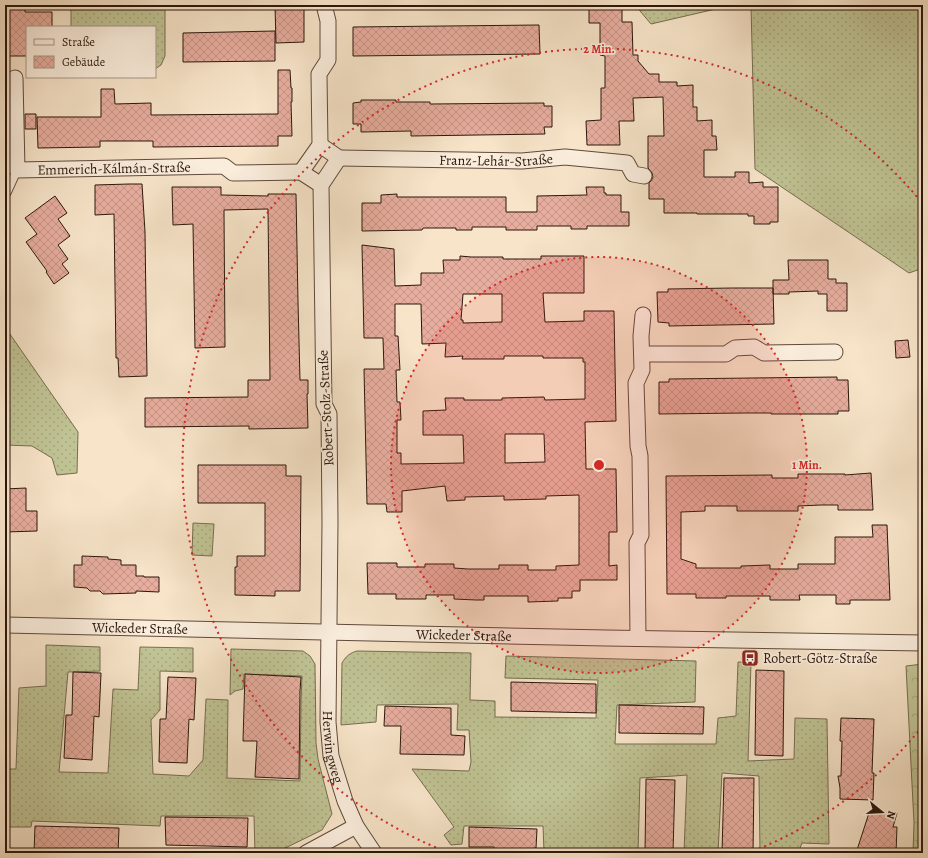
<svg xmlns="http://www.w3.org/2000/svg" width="928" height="858" viewBox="0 0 928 858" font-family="Alegreya,serif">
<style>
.grass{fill:url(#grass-dots);stroke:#766d50}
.forest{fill:url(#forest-crowns);stroke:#766d50}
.building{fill:url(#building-cross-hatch);stroke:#2c170c;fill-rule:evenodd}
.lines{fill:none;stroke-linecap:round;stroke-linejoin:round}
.lane-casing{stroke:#5f4a3b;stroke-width:10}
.street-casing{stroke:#5f4a3b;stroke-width:17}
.lane{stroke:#faeddc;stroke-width:8}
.street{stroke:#faeddc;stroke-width:15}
.ring{fill:none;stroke:#d62828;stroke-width:2;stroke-dasharray:2 4}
.labels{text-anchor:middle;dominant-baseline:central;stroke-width:3.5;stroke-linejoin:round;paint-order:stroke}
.street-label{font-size:14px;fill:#2c170c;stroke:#faeddc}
.poi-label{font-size:14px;fill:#2c170c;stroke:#faeddc;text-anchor:start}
.centre{fill:#d62828;stroke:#faeddc;stroke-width:2}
.ring-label{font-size:12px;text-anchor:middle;font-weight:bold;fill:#d62828;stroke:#faeddc;stroke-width:3.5;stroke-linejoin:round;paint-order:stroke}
</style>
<defs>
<pattern id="grass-dots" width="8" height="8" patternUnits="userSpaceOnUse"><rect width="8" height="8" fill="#c0c394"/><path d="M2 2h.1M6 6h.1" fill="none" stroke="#a5a77e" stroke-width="1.8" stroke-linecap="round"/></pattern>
<pattern id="forest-crowns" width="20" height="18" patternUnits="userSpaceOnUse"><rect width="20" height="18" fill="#c0c394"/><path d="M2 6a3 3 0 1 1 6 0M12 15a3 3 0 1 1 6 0" fill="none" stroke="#a5a77e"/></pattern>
<pattern id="building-cross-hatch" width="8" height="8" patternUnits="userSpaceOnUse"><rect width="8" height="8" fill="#e7ad9e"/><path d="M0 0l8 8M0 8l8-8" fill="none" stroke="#c69487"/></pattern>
</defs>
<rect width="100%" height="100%" fill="#f7e4c9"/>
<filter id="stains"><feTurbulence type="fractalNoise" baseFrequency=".005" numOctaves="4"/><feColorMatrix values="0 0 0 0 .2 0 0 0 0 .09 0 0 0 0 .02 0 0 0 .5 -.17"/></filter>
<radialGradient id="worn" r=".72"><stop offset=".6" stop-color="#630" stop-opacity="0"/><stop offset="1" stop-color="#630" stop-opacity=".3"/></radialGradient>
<path class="grass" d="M71,5H165V56L161,65L155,69V27H71Z
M635,5H733L651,24Z
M751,5H923V268L909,273L755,169Z
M5,327L78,432L77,473L57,475L52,458L32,446L5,445Z
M193,523L214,524L212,556L192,555Z
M46,645L100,647V671L68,672L59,772L108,773L113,689L138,690L140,647L193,648V672L160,671V710L151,720L153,774L189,776L203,760L206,699L228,700L227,778L300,781L301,702L302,676L244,674L243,689L235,691L230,695L231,649L303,651L310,656L315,664L316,743L318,759L332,814L322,830L275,853H255L254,816H161L160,826L32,821L31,827H5V769H16L19,688L46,686Z
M357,651L471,653L470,700L495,701V717L596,718L598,680L505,678L506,656L696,661L695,702L617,705L615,744H716L718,718L736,716L738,662H751L748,761L794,759L795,718L827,719L829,844L802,843L798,853H760L759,776L722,773L718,853H684L687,775L674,776L640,778L638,853H557V851H544L543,826H464L462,844L451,845L444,835L454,827L412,769L469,771L471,762L469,730H457L458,704L377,705L376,722L341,725L342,663C346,656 350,653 357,651Z"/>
<path class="forest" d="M923,664V853H913L914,823L906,666Z"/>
<path class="building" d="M5,5H25V12H52V27H27V56H5Z
M275,5H304V42L276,43Z
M589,5H622V22H632L633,55H638V61L649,74H659V82H677V86L693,85V107H697V121L712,120V136H716L717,150H704V177H735V172H749V183L763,182V187H778V222H770V224H754V216H748V214H697V213H664V199H649V183L651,181L653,177L652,173L648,168V136H664L663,97L633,98L634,121H619L620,145H587L586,121L601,120V88H605V56L600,55V23H589Z
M539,25L540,54L353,56V27Z
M275,31V61L183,62V33Z
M278,70H290L291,88H292V102H291L292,136H278V146L153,147V141H100V147L38,148L37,117H101V89H114L115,104L151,103V115L278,114Z
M361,100H396V102H430V104L544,103V106H552V127H544L545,134L411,136V131L361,132V124H353V103L361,102Z
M25,114H36V129H25Z
M129,184H142L145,232L147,376L119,377L118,358H116L114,214L95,215V185Z
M172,187H221V195L268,196V194H296L298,302L300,380H308V394H307L308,428L249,429V426L145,427V398L248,397V380H270L268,209L224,210L225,347L195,348L193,224L173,225Z
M586,187H604V193H606V195H621V212H629V226H587V229H571V226H537V230H506V227H472V230H456V228H423L422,230L362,231V203H381V195L397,194V197H506V212H537V196L587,195Z
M55,196L67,213L58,219L70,236L58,245L68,259L62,264L69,273L54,284L46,272L47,271L26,242L37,234L25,218Z
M362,245L394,249L395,286L421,285V273H444L443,260H460V256L471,257H503V259H541V256H584V293H543L545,322L584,321V311H614L616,421L585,422L586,469H616L617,532H609V566L617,565V580H580V591H572V598H558V601L528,602V596H484V600H476L454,599V595H426V599H396V594H368L367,563H397V567H425V564H454V568L468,569H499V565H528V570H556V566L579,565V495L546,496V499L504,500V496L465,497V500L447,501L445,486L402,491V512H387L386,504H367L364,369H384L383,338H364ZM463,294H502V322L463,323V320H461ZM395,304H421L422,344L446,343L445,357L463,356L462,359H504V356H543V358H583V362H585V399L545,400L544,397L502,398V400H464V398H445L446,410L423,411V435H463L464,463L401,464V453H397V420H401L400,402H397L396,370H400L398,336H395ZM505,434H544L545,462L505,463Z
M788,260H828V279H836V283H847V311H827V294H818V291L789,292V294H773V280H789Z
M732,288H773L774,324L669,326V323L658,322L657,292H668V289Z
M908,340L910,357L896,358L895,341Z
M837,377V380H848L849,411H838V414H771V413H745L659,414V382H669V379Z
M198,465H286V476H301L300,591H275V596L235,595V567H237V556H265V503H198Z
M871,473L873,510H838V505H821L798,506V511H737V506H705V511L681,512V559L696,564V568H741V566L770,565V569H798V564H835V537H873L872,525H887L890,600H850V604H836V595H799L800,600H770V596H726V598H696V594H667L666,476L772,475V478H798V474H845V475Z
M26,488V511H37V531L5,532V489Z
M82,556L108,557V559L121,560V565H136V576H144V577H159V592L136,591V593L103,594L100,591H90L87,588L74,587V565H82Z
M756,670L784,671L783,756L755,755Z
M73,672L101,673L99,717L94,716L92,760L64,758L66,715H72Z
M245,674L301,677L300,691L299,779L255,777L257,741H243Z
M168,677L196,678L194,720L189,719L187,763L159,762L160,719H166Z
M511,682L596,684V713L511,711Z
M619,705L704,707L703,734L619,733Z
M385,706L451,708V735L465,736L464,755L400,754L401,726H384Z
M841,718L874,719L872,773H874L873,800L840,799V788L838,776H841L842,741H840Z
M724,778H754L753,853H722Z
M646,779L675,780L673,853H645Z
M869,813H897L893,827H897L896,853H856Z
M165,817L248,818L247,847L166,845Z
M35,826L119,828L118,853H34Z
M469,827L537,829L536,848L528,849V853H494V847H469Z"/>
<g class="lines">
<defs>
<path id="lane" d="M5,193L7,192L17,170"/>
<g id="street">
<path id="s1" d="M15,78L17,170L224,166L233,173L301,172"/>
<path id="s2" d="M320,145L339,158L321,185L324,404L329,414L330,522L328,722L331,756L345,801L356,826L374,853"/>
<path id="s3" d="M339,158L522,161L565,157L627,163L633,174L644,176"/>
<path d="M321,185L301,172L320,145L319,74L328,60V21L324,5"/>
<path d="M642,354H726L735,348L754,347L764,353L835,352"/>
<path id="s4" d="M5,625L606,638L923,643"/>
<path d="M638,638L637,543L641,535L640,456L638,446L636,383L642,370L641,336L643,315"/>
<path d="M306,853L356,826"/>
</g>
</defs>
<use href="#lane" class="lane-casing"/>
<use href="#street" class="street-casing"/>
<use href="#lane" class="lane"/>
<use href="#street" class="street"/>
</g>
<circle cx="599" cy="465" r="208" fill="#d62828" fill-opacity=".12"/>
<g class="ring">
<circle cx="599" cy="465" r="208"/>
<path d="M922 727A416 416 0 0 1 751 852M447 852A416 416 0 1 1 922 203"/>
</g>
<defs>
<symbol id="bus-square" viewBox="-11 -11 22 22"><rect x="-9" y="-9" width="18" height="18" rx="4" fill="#8f2418" stroke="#faeddc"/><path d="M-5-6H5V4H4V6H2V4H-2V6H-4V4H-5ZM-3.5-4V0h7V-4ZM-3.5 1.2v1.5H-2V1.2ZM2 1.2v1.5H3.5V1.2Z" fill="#fff"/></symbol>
</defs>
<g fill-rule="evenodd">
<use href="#bus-square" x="740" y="648" width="20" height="20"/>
</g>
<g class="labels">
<g class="street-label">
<text stroke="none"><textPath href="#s3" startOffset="157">Franz-Lehár-Straße</textPath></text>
<text stroke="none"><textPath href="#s1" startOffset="189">Emmerich-Kálmán-Straße</textPath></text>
<text transform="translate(326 408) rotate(-93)">Robert-Stolz-Straße</text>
<text stroke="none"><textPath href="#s4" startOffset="135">Wickeder Straße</textPath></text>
<text stroke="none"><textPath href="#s4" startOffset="459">Wickeder Straße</textPath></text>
<text stroke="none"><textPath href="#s2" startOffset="619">Herwingweg</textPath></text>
</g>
<g class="poi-label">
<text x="763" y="658">Robert-Götz-Straße</text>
</g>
</g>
<circle cx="599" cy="465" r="6" class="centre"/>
<g class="ring-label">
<text x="599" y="53">2 Min.</text>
<text x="807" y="469">1 Min.</text>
</g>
<rect width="928" height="858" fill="none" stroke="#f7e4c9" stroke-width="20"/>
<rect x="6" y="6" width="916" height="846" fill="none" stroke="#2c170c" stroke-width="2"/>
<rect x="10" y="10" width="908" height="838" fill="none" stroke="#2c170c"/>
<rect x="26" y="26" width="130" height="52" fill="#faeddc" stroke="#a89789"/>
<rect x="34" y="39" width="20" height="6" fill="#faeddc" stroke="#a89789"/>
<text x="62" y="46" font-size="12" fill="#2c170c">Straße</text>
<rect x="34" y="56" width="20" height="12" fill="url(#building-cross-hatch)" stroke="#a89789"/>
<text x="62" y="66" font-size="12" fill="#2c170c">Gebäude</text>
<g transform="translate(882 812) rotate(108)" stroke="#faeddc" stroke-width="3" paint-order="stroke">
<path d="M0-3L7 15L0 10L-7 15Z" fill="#2c170c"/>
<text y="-6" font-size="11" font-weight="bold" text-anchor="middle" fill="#2c170c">N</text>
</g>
<rect width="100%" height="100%" filter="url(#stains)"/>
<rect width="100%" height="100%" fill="url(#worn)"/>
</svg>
